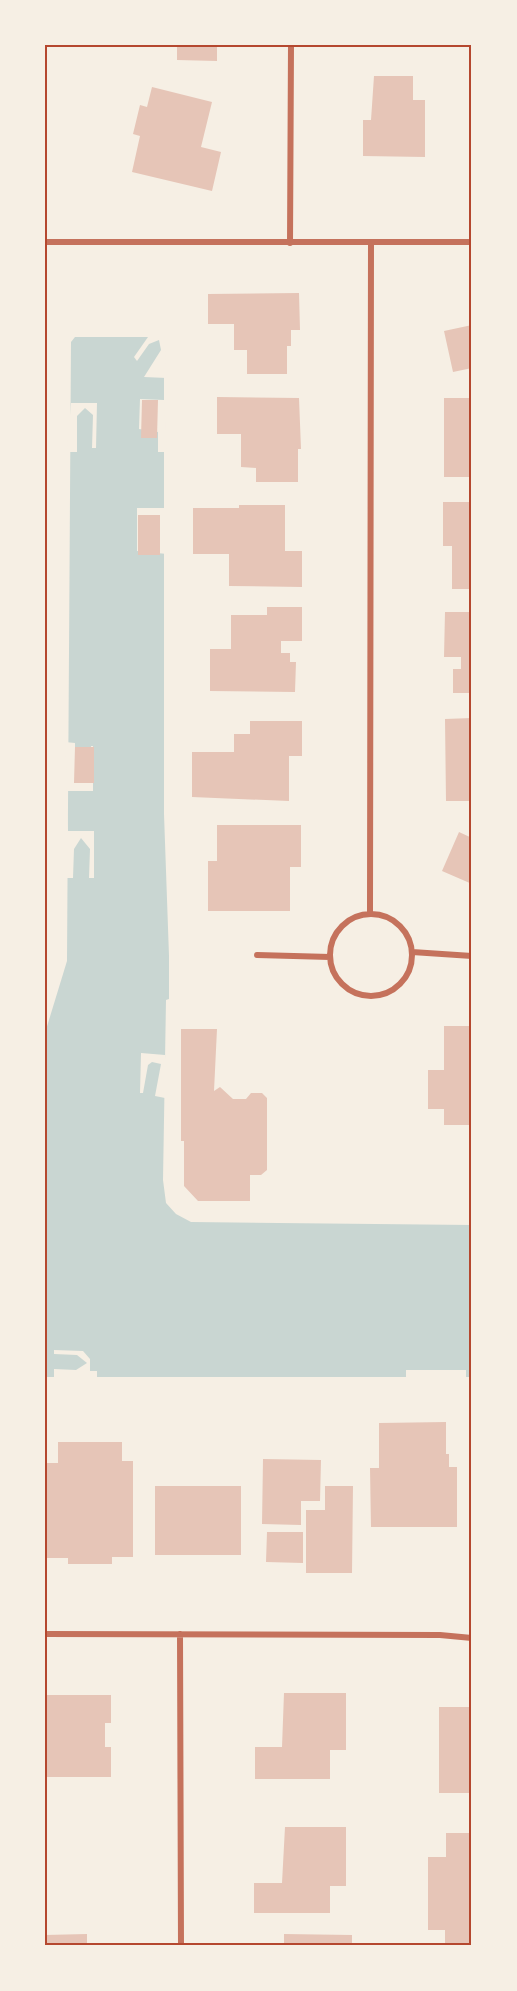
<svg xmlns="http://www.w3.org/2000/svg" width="517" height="1991" viewBox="0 0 517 1991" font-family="'Noto Serif',serif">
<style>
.water{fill:#c9d6d2}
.pier{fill:#f6efe4}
.building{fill:#e6c5b7}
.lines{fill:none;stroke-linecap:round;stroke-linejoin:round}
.minor{stroke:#c5725c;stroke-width:6}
.neatline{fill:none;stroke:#b5482f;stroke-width:2}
</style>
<rect width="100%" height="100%" fill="#f6efe4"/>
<path class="water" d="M75,337H164V814L169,956V999L166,1000L163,1180L166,1203L176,1214L191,1222L472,1225V1377H45V1033L67,961L71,342Z"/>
<path class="pier" d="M148,337H164L167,378L144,377L161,350L159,340L149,344L137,361L134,357Z
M140,399L164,400L167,452H158V432L139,429Z
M71,403H97L96,448H92L93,415L85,408L77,416V452H67Z
M137,508H164V521H167V554L137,551Z
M65,742L75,743V779L90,780L91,746H93V791H67Z
M64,815H67L68,831H94V878H89L90,849L81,838L74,849L73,878H67V961H64Z
M141,1053L165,1055V1098L155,1096L161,1064L152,1062L148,1065L143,1093H140Z
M54,1350L83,1351L90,1359V1371H97V1380L54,1377V1369L76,1370L87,1363L77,1355L54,1354Z
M406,1370H466V1377L406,1380Z"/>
<path class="building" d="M177,45H217V61L177,60Z
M374,76H413V100H425V157L363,156V120H371Z
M152,87L212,102L201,147L221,152L212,191L132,172L140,136L133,134L140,105L147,107Z
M299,293L300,330H291V346H287V374H247V350H234V324H208V294Z
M472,325V368L453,372L444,331Z
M217,397L299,398L301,449H298V482H256V468L241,467V434H217Z
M444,398H472V477H444Z
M142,400H158L157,438H141Z
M443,502H472V589H452V546H443Z
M239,505H285V551H302V587L229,586V554H193V508H239Z
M138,515H160V555H138Z
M267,607H302V641H281V653H290V662H296L295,692L210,691V649H231V615H267Z
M445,612H472V693H453V669H461V657H444Z
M472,718V801H446L445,719Z
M250,721H302V756H289V801L192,797V752H234V734H250Z
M75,747H94V783H74Z
M217,825H301V867H290V911H208V861H217Z
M459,832L472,838V884L442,871Z
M444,1026H472V1125H444V1109H428V1070H444Z
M181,1029H217L214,1091L220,1087L233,1099H246L251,1093H262L267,1098V1170L261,1175H250V1201H198L184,1186V1141H181Z
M446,1422V1454H449V1467H457V1527H371L370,1468H379V1423Z
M58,1442H122V1461H133V1557H112V1564H68V1558H46V1463H58Z
M263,1459L321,1460L320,1501H301V1525L262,1524Z
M155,1486H241V1555H155Z
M325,1486H353L352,1573H306V1510H325Z
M267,1532H303V1563L266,1562Z
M284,1693H346V1750H330V1779H255V1747H282Z
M45,1695H111V1723H105V1747H111V1777H45Z
M439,1707H472V1793H439Z
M285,1827H346V1886H330V1913H254V1883H282Z
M446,1833H472V1946H445V1930H428V1857H446Z
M87,1934V1946H45V1935Z
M284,1934L352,1935V1946H284Z"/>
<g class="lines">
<path class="minor" d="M45,242H472
M290,243L291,45
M370,913L371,243
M330 955a41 41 0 1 1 82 0a41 41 0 1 1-82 0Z
M412,952L472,956
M257,955L330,957
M45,1634L440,1635L472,1638
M180,1634L181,1946"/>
</g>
<rect width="517" height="1991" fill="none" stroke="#f6efe4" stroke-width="93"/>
<rect x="46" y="46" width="424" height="1898" class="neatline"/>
</svg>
